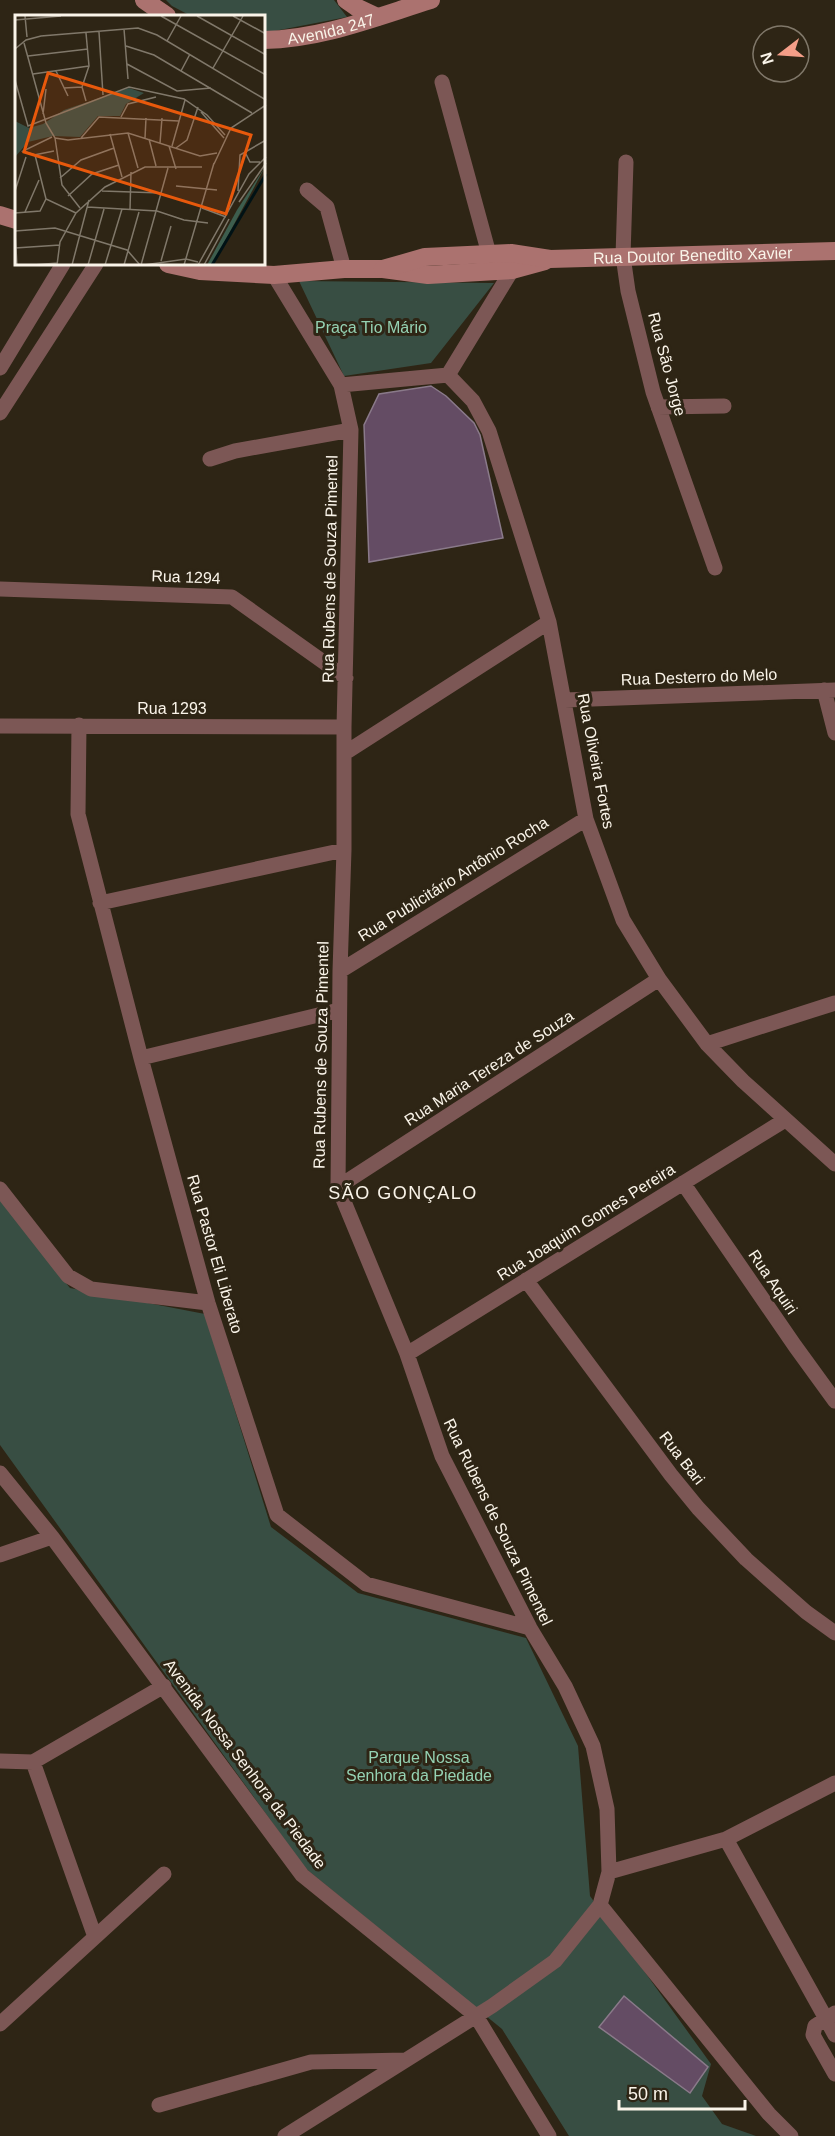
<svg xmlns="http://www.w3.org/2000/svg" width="835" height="2136" viewBox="0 0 835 2136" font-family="Arial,sans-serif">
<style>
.green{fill:#384e43}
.building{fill:#644c64;stroke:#8a7a8a;stroke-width:1.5}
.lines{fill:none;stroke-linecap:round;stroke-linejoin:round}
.street{stroke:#7c5755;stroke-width:15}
.secondary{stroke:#ab726f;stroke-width:18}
.labels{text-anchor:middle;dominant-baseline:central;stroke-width:6;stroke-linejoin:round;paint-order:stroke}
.street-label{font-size:16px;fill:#faf4e9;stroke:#2e2515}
.park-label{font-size:16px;fill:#95d2b3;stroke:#2e2515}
.neighbourhood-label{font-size:18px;letter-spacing:1.5px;fill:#faf4e9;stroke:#2e2515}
.inset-river{fill:none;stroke:#001215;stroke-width:3}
.inset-road{fill:none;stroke:#80786a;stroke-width:1.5}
.view{fill:#e8590c;fill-opacity:0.15;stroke:#e8590c;stroke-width:3}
.inset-edge{fill:none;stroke:#faf4e9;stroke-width:3}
</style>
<rect width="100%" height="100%" fill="#2e2515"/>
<path class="green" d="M166,0H334L347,17L264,33V16H191L172,6Z
M299,281L494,283L431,363L344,376Z
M0,1200L70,1288L205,1314L271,1527L358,1593L526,1638L578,1746L590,1896L711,2064L702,2096L722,2124L756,2136H569L502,2029L305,1868L0,1445Z"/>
<path class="building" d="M431,386L446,396L474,423L480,435L503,538L369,562L364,425L379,394Z
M624,1996L708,2067L690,2093L599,2027Z"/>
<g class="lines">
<path class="street" d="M442,82L489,254
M626,162L623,256L628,291L653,392L715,568
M307,190L327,207L344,269
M274,275L341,385L351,430L344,727V850L340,971L338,1187L407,1354L442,1456L530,1628L565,1686L593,1746L607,1809L609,1872L600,1905L555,1961L492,2006L285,2136
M0,368L63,264
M448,375L473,401L489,431L549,622L586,819L623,920L659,979L707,1044L743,1081L835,1164
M448,375L512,270V261
M341,385L448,375
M658,407L724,406
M0,413L96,264
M210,459L235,451L351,430
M0,589L232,597L346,678
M824,690L835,733
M565,700L835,690
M79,725L78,814L141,1058L208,1303L277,1515L366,1584L530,1628
M0,726L344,727
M345,753L549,622
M100,903L344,850
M340,971L586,819
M707,1044L835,1003
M141,1058L339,1010
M683,1183L795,1346L835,1401
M338,1187L659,979
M0,1189L68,1276L91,1289L208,1303
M526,1280L671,1475L698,1508L746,1559L806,1612L835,1633
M407,1354L785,1120
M0,1473L52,1537L302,1875L476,2016L549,2136
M0,1555L52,1537
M0,1761L33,1762L164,1686
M33,1762L95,1937
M726,1839L835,2035
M609,1872L726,1839L835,1783
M600,1905L769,2114L791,2136
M835,2013L815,2026L813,2035L835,2074
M0,2024L164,1874
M159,2105L311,2062L405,2060"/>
<g class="secondary">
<path d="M144,0L167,16"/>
<path d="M346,0L356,7L377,17"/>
<path id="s1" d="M264,40C322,39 376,17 431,0"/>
<path d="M0,215L16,220"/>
<path d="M168,264L200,271L274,275L344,269H383L428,275L512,270L545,261"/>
<path id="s2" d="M383,269L425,257L511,253L550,259L835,251"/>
</g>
</g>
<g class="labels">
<g class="street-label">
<text stroke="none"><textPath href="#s1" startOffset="68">Avenida 247</textPath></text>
<text stroke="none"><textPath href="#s2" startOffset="312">Rua Doutor Benedito Xavier</textPath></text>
<text transform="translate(667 364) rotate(75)">Rua São Jorge</text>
<text transform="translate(330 569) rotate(-89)">Rua Rubens de Souza Pimentel</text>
<text transform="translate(186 577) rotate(2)">Rua 1294</text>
<text transform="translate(699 677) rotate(-2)">Rua Desterro do Melo</text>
<text x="172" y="708">Rua 1293</text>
<text transform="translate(596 761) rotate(79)">Rua Oliveira Fortes</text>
<text transform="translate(453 879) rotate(-32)">Rua Publicitário Antônio Rocha</text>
<text transform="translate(321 1055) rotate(-89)">Rua Rubens de Souza Pimentel</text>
<text transform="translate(489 1068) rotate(-33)">Rua Maria Tereza de Souza</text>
<text transform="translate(586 1222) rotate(-32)">Rua Joaquim Gomes Pereira</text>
<text transform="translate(215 1254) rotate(74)">Rua Pastor Eli Liberato</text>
<text transform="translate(773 1282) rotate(56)">Rua Aquiri</text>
<text transform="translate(682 1458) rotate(52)">Rua Bari</text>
<text transform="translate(498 1522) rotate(64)">Rua Rubens de Souza Pimentel</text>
<text transform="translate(245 1764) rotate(53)">Avenida Nossa Senhora da Piedade</text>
</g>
<g class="park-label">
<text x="371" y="327">Praça Tio Mário</text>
<text x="419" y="1757">Parque Nossa<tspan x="419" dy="18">Senhora da Piedade</tspan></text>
</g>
<g class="neighbourhood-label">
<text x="403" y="1193">SÃO GONÇALO</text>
</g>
</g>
<g transform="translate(15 15)">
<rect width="250" height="250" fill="#2e2515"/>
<path d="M114,73L129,78L111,89L105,101H83L65,122L38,121L13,127L0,142V106L14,113L28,109L49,95Z" fill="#384e43"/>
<path d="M250,152L197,250H192L222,195Z" fill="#3d5e4e"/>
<path class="inset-river" d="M197,250L251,159"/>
<path class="inset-road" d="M10,1L12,22M146,1L251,60M182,1L251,40M218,1L251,19M0,5L46,1M109,14L113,64M84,17L88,80M152,26L166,1M9,28L31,108L40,123L53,125L113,118L185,141L202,138M111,31L139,40L237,98M0,34L11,25L26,21L123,13L142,20L251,85M13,41L73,34M112,49L162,76L196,73M198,53L228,1M41,56L53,81M166,56L175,39M18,59L74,51M0,65L13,111L114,72L169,84L192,100L210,120M49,73L67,72M71,86L67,72L74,51L71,18M186,97L209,123M28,99L31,74M106,102L113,89L141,82M113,118L123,153M95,119L107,162M40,123L47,170L65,193M66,123L84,102L164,106M130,123L131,103M134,124L141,151M145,128L147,103M154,131L161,154M157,131L170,85M161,133L172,125L183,92M231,139L235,147H245M19,140L39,136M20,140L31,184L61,198M20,140L8,136L37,122M199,149L216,113L251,90M45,163L66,145L99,133M161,171L202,175M0,176L11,142M87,176L146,178M223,176L225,140L251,125M53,181L77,159L104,150M224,187L251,148M72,192L142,196L169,205L193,208M187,193L211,202M115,195L116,157M10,197L24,165M0,198L25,196L31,184M0,216L40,213L112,235L125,250M0,218L2,250M0,233L45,230M146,246L156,211M18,250L43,248M42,250L45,227L61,198L90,172L130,152H187M57,250L74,185M73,250L89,194M90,250L107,194M109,250L124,197M126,250L153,153M129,250L171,244L183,247M169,250L199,148M183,250L234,159L251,142M189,250L214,204"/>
<path class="view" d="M33,58L236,120L211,199L9,137Z"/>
<rect width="250" height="250" class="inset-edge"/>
</g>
<g transform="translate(781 54) rotate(253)"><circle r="28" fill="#2e2515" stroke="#80786a" stroke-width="1.5"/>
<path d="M0-4.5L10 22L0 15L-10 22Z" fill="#f49e88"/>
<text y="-9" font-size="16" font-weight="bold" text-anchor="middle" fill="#faf4e9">N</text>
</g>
<path d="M619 2100v9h126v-9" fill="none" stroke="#faf4e9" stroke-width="3"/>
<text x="628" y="2100" font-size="18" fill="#faf4e9" stroke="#2e2515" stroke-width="4.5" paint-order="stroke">50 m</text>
</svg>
